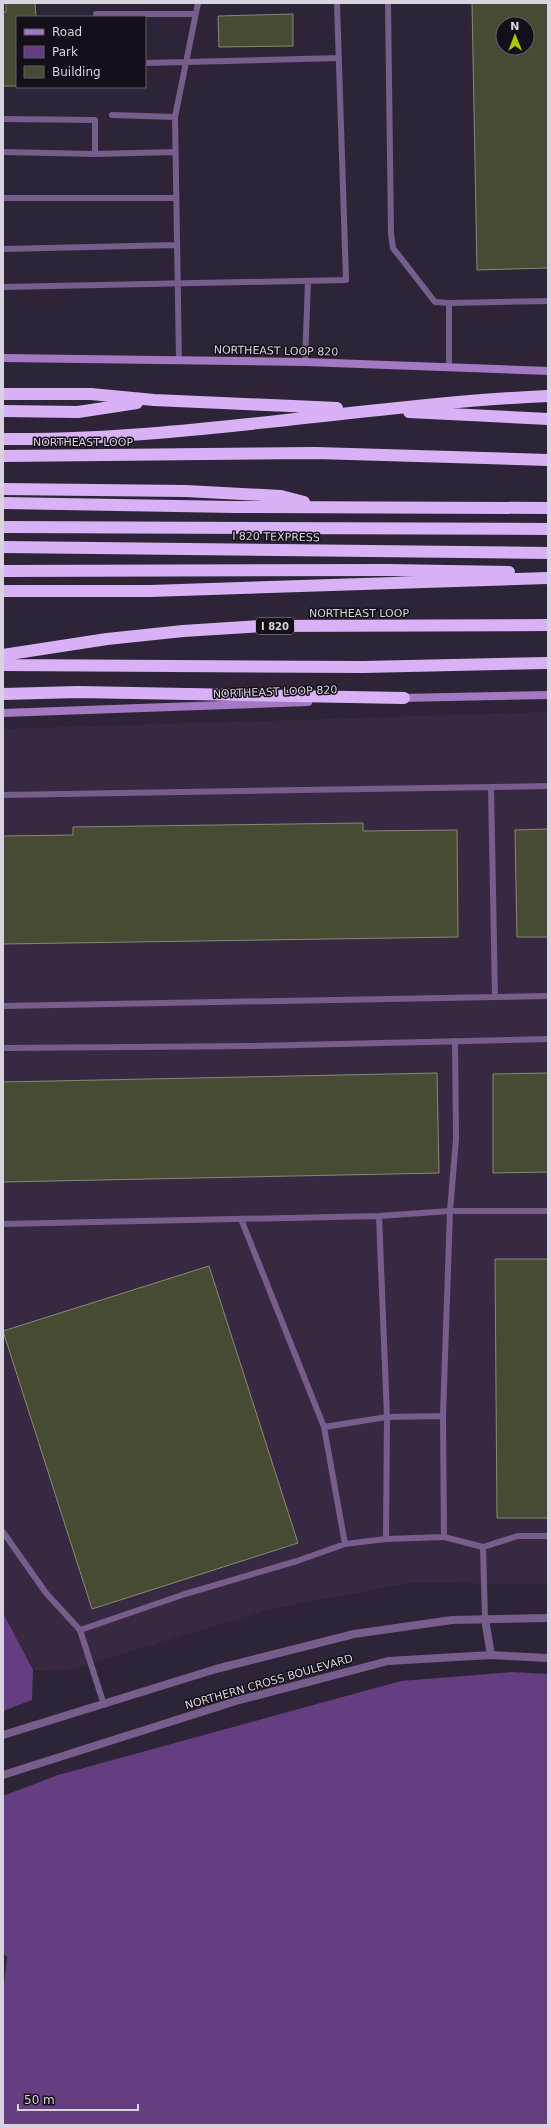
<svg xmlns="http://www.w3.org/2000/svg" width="551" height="2128" viewBox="0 0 551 2128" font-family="'DejaVu Sans',sans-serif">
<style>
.built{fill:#372942}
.green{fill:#643e80}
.building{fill:#474b34;stroke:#868b73;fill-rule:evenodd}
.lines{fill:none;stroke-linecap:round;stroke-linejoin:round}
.service{stroke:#775d8c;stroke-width:6}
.tertiary{stroke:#775d8c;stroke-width:8}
.secondary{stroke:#a479c4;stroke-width:8}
.motorway{stroke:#d8b1f7;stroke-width:12}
.labels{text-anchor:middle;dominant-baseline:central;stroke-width:3;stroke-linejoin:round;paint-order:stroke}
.shield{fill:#140f18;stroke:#9e98a3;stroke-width:1}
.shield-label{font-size:10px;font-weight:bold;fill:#d9d3df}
.street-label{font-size:11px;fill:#d9d3df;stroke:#140f18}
</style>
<rect width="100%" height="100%" fill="#2e2437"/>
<path class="built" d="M548,712V1584L410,1583L275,1608L65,1671L33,1670L3,1613V729Z"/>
<path class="green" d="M3,1613L33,1670L32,1700L3,1711Z
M512,1672L548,1674V2125H3V1993L7,1957L3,1953V1796L58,1775L401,1681Z"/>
<path class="building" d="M6,3H35L36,17H17V86H3V12H6Z
M472,3H548V268L477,270ZM503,24H527V48H503Z
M293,14V46L219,47L218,16Z
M363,823V831L457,830L458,937L3,944V836L73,835V827Z
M548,829V937H517L515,830Z
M437,1073L439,1173L3,1182V1082Z
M548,1073V1172L493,1173V1074Z
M495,1259H548V1518H497Z
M209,1266L298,1543L92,1609L3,1331Z"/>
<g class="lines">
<path class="service" d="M388,3L391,234L393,248L435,302L449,303V366
M96,14H195
M145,63L339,58
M112,115L175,117
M3,119L95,120V154L175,152
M3,152L95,154
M3,198H176
M3,249L177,245
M3,287L346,280L337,3
M449,303L548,301
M179,361L175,117L198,3
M305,362L308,281
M491,787L495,997
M3,795L548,786
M3,1006L548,996
M455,1041L456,1139L450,1211H548
M3,1048L254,1046L548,1039
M379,1216L387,1417L386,1539
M241,1219L324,1427L345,1544
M3,1224L379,1216L450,1211L443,1416L444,1537L483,1547L485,1619
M324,1427L387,1417L443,1416
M3,1532L46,1593L80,1630L104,1705
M483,1547L518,1536H548
M80,1630L185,1594L297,1561L345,1544L386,1539L444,1537"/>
<path class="tertiary" d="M485,1619L491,1655
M3,1735L216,1669L354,1634L452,1620L548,1618
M3,1775L236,1701L388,1661L491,1655L548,1658"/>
<path class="secondary" d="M3,358L305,362L548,371
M400,698L548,695
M3,713L308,702"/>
<path class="motorway" d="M3,394H91L154,400L337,408
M3,411L78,412L137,403
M409,412L548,419
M3,439C186,441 366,404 548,396
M3,456L316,453L548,460
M3,489L186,491L281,496L304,502
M3,503L234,507L548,508
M3,527L548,529
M3,547L548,553
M3,571L388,570L509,572
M3,591H150L548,578
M3,655L107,639L183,631L262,626L548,625
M3,665L363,667L548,663
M3,694L78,692L404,698"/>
</g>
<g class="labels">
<rect class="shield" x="256" y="618" width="38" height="16" rx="3"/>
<g class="shield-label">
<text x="275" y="626">I 820</text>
</g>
<g class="street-label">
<text transform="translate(276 351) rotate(1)">NORTHEAST LOOP 820</text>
<text x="83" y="442">NORTHEAST LOOP</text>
<text transform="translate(276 537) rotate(1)">I 820 TEXPRESS</text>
<text x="359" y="613">NORTHEAST LOOP</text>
<text transform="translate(275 692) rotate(-2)">NORTHEAST LOOP 820</text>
<text transform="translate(269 1682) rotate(-16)">NORTHERN CROSS BOULEVARD</text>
</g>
</g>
<rect width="551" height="2128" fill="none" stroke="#d9d3df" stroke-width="8"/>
<rect x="16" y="16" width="130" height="72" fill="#140f18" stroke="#635d68"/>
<rect x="24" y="29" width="20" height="6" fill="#a479c4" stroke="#635d68"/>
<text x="52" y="36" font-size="12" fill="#d9d3df">Road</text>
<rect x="24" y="46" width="20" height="12" fill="#643e80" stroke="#635d68"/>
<text x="52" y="56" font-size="12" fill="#d9d3df">Park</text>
<rect x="24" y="66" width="20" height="12" fill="#474b34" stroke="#635d68"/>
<text x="52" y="76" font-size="12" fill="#d9d3df">Building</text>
<g transform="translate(515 36) rotate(359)"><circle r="19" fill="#140f18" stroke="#635d68"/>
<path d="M0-3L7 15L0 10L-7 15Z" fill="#b0c503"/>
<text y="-6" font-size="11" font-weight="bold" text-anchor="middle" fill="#d9d3df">N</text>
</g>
<path d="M18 2104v6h120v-6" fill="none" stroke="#d9d3df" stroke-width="2"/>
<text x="24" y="2104" font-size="12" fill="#d9d3df" stroke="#140f18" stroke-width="3" paint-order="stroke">50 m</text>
</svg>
